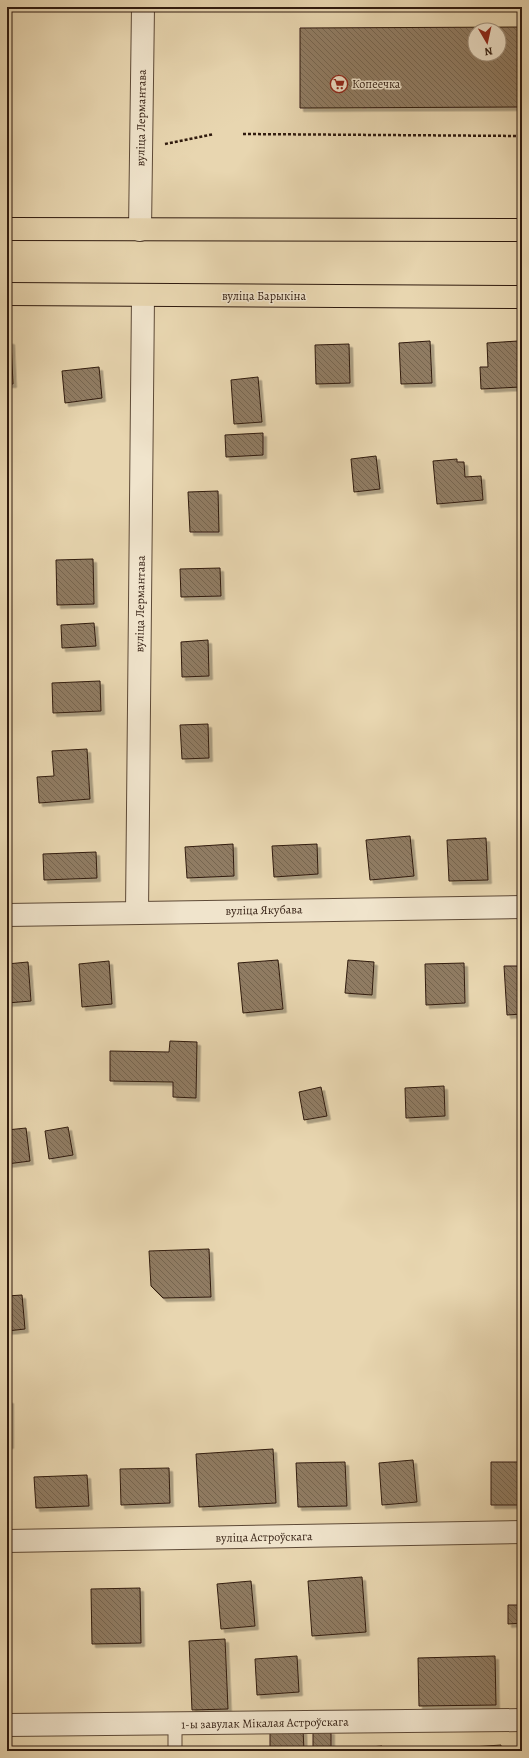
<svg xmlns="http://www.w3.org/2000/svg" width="529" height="1758" viewBox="0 0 529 1758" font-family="Alegreya,serif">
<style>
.building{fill:url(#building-back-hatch);stroke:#301b0f;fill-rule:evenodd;filter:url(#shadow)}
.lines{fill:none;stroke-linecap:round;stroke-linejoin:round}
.lane-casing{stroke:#5e4a37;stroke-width:15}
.street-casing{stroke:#5e4a37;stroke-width:24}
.primary-casing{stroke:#301b0f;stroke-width:24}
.path{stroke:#301b0f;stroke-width:2.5;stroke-dasharray:3 2;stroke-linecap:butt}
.lane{stroke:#f0e4cc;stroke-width:13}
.street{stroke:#f0e4cc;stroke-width:22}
.primary{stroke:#e8d6b0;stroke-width:22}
.labels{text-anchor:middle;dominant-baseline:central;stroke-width:3;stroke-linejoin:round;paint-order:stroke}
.poi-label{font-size:12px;fill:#301b0f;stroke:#f0e4cc;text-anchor:start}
.street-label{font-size:12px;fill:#301b0f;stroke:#f0e4cc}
</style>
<defs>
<pattern id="building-back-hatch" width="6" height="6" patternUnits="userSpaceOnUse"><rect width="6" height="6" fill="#907c63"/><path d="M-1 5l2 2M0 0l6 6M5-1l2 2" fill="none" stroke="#766550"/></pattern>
<filter id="shadow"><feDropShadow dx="3.5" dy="3.5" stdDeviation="0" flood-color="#0004"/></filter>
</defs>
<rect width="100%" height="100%" fill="#e8d6b0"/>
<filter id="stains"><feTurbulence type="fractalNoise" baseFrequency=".005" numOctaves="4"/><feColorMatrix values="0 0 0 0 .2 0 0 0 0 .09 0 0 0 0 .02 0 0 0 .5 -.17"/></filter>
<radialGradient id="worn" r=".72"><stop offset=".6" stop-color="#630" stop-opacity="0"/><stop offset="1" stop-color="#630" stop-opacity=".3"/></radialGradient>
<path class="building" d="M522,27V107L300,108V28ZM475,30H499V54H475Z
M7,341H11L13,384H7Z
M430,341L432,383L401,384L399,343Z
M518,341L520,387L481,389L480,367H488L487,343Z
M349,344L350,383L316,384L315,345Z
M99,367L102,398L65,403L62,371Z
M258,377L262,422L234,424L231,380Z
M263,433V455L226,457L225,435Z
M376,456L380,489L354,492L351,459Z
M457,459V462H464L465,477L481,476L483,500L437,504L433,461Z
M218,491L219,532H190L188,492Z
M93,559L94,604L57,605L56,560Z
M220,568L221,596L181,597L180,569Z
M94,623L96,646L62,648L61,625Z
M208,640L209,676L182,677L181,642Z
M100,681L101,711L53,713L52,683Z
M208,724L209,758L182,759L180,725Z
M87,749L90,799L39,803L37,777L54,776L52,751Z
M410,836L414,876L370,880L366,840Z
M486,838L488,880L449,881L447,840Z
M233,844L234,876L187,878L185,847Z
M317,844L318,874L274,877L272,846Z
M96,852L97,878L44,880L43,854Z
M278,960L283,1009L243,1013L238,963Z
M348,960L374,962L372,995L345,993Z
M109,961L112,1004L82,1007L79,964Z
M28,962L31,1001L7,1003V964Z
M464,963L465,1003L426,1005L425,964Z
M504,966H522V1014L507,1015Z
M170,1041L197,1042L196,1098L173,1097V1082L110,1081V1051L169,1052Z
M444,1086L445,1116L406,1118L405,1088Z
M321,1087L327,1116L304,1120L299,1092Z
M68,1127L73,1155L49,1159L45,1131Z
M26,1128L30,1161L7,1164V1130Z
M209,1249L211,1297L163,1298L151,1286L149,1251Z
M22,1295L25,1329L7,1331V1296Z
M7,1400H10V1445H7Z
M273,1449L276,1503L199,1507L196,1454Z
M413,1460L417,1502L382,1505L379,1463Z
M345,1462L347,1506L298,1507L296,1463Z
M491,1462H522V1505H491Z
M169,1468L170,1503L121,1505L120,1469Z
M87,1475L89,1506L36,1508L34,1477Z
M362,1577L366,1632L312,1636L308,1581Z
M251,1581L255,1626L221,1629L217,1584Z
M140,1588L141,1643L92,1644L91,1589Z
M508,1605H522V1623L508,1624Z
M225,1639L228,1709L192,1710L189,1641Z
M297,1656L299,1692L257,1695L255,1659Z
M495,1656L496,1705L419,1706L418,1658Z
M303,1729L304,1751H270V1730Z
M313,1731H331V1751H313Z
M501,1745V1751H472V1747Z
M382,1746L383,1751H345V1749Z
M67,1747L68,1751H39V1749Z"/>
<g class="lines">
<defs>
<path id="lane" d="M175,1751V1724"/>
<path id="street" d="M140,230L143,7
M137,912L143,296
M7,915L522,907
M7,1541L522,1532
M7,1725L522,1720"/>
<path id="primary" d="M7,229L522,230
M7,294L522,297"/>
</defs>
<use href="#lane" class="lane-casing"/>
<use href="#street" class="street-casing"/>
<use href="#primary" class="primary-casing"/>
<path class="path" d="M243,134L522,136
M165,144L214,134"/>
<use href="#lane" class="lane"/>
<use href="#street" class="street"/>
<use href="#primary" class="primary"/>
</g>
<defs>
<symbol id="supermarket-ring" viewBox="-11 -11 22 22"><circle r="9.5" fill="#f0e4cc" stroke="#8f2418" stroke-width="1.5"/><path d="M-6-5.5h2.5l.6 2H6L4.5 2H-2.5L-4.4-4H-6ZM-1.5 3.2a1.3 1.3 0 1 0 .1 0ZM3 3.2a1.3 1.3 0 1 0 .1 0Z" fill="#8f2418"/></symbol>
</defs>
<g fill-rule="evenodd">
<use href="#supermarket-ring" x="329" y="74" width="20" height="20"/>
</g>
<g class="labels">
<g class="poi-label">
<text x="352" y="84">Копеечка</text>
</g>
<g class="street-label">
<text transform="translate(141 118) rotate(-89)">вуліца Лермантава</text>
<text x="264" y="296">вуліца Барыкіна</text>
<text transform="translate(140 604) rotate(-89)">вуліца Лермантава</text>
<text transform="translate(264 910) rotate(-1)">вуліца Якубава</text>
<text transform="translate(264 1537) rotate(-1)">вуліца Астроўскага</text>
<text transform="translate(265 1723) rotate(-1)">1-ы завулак Мікалая Астроўскага</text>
</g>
</g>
<rect width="529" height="1758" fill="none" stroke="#e8d6b0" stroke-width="24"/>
<rect x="8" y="8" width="513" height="1742" fill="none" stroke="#301b0f" stroke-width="2"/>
<rect x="12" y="12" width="505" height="1734" fill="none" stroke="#301b0f"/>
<g transform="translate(487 42) rotate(171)"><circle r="19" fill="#f0e4cc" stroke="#a39480"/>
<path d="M0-3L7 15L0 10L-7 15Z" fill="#8f2418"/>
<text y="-6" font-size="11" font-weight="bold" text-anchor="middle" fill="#301b0f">N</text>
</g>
<rect width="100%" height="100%" filter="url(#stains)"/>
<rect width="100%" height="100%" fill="url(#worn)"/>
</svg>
